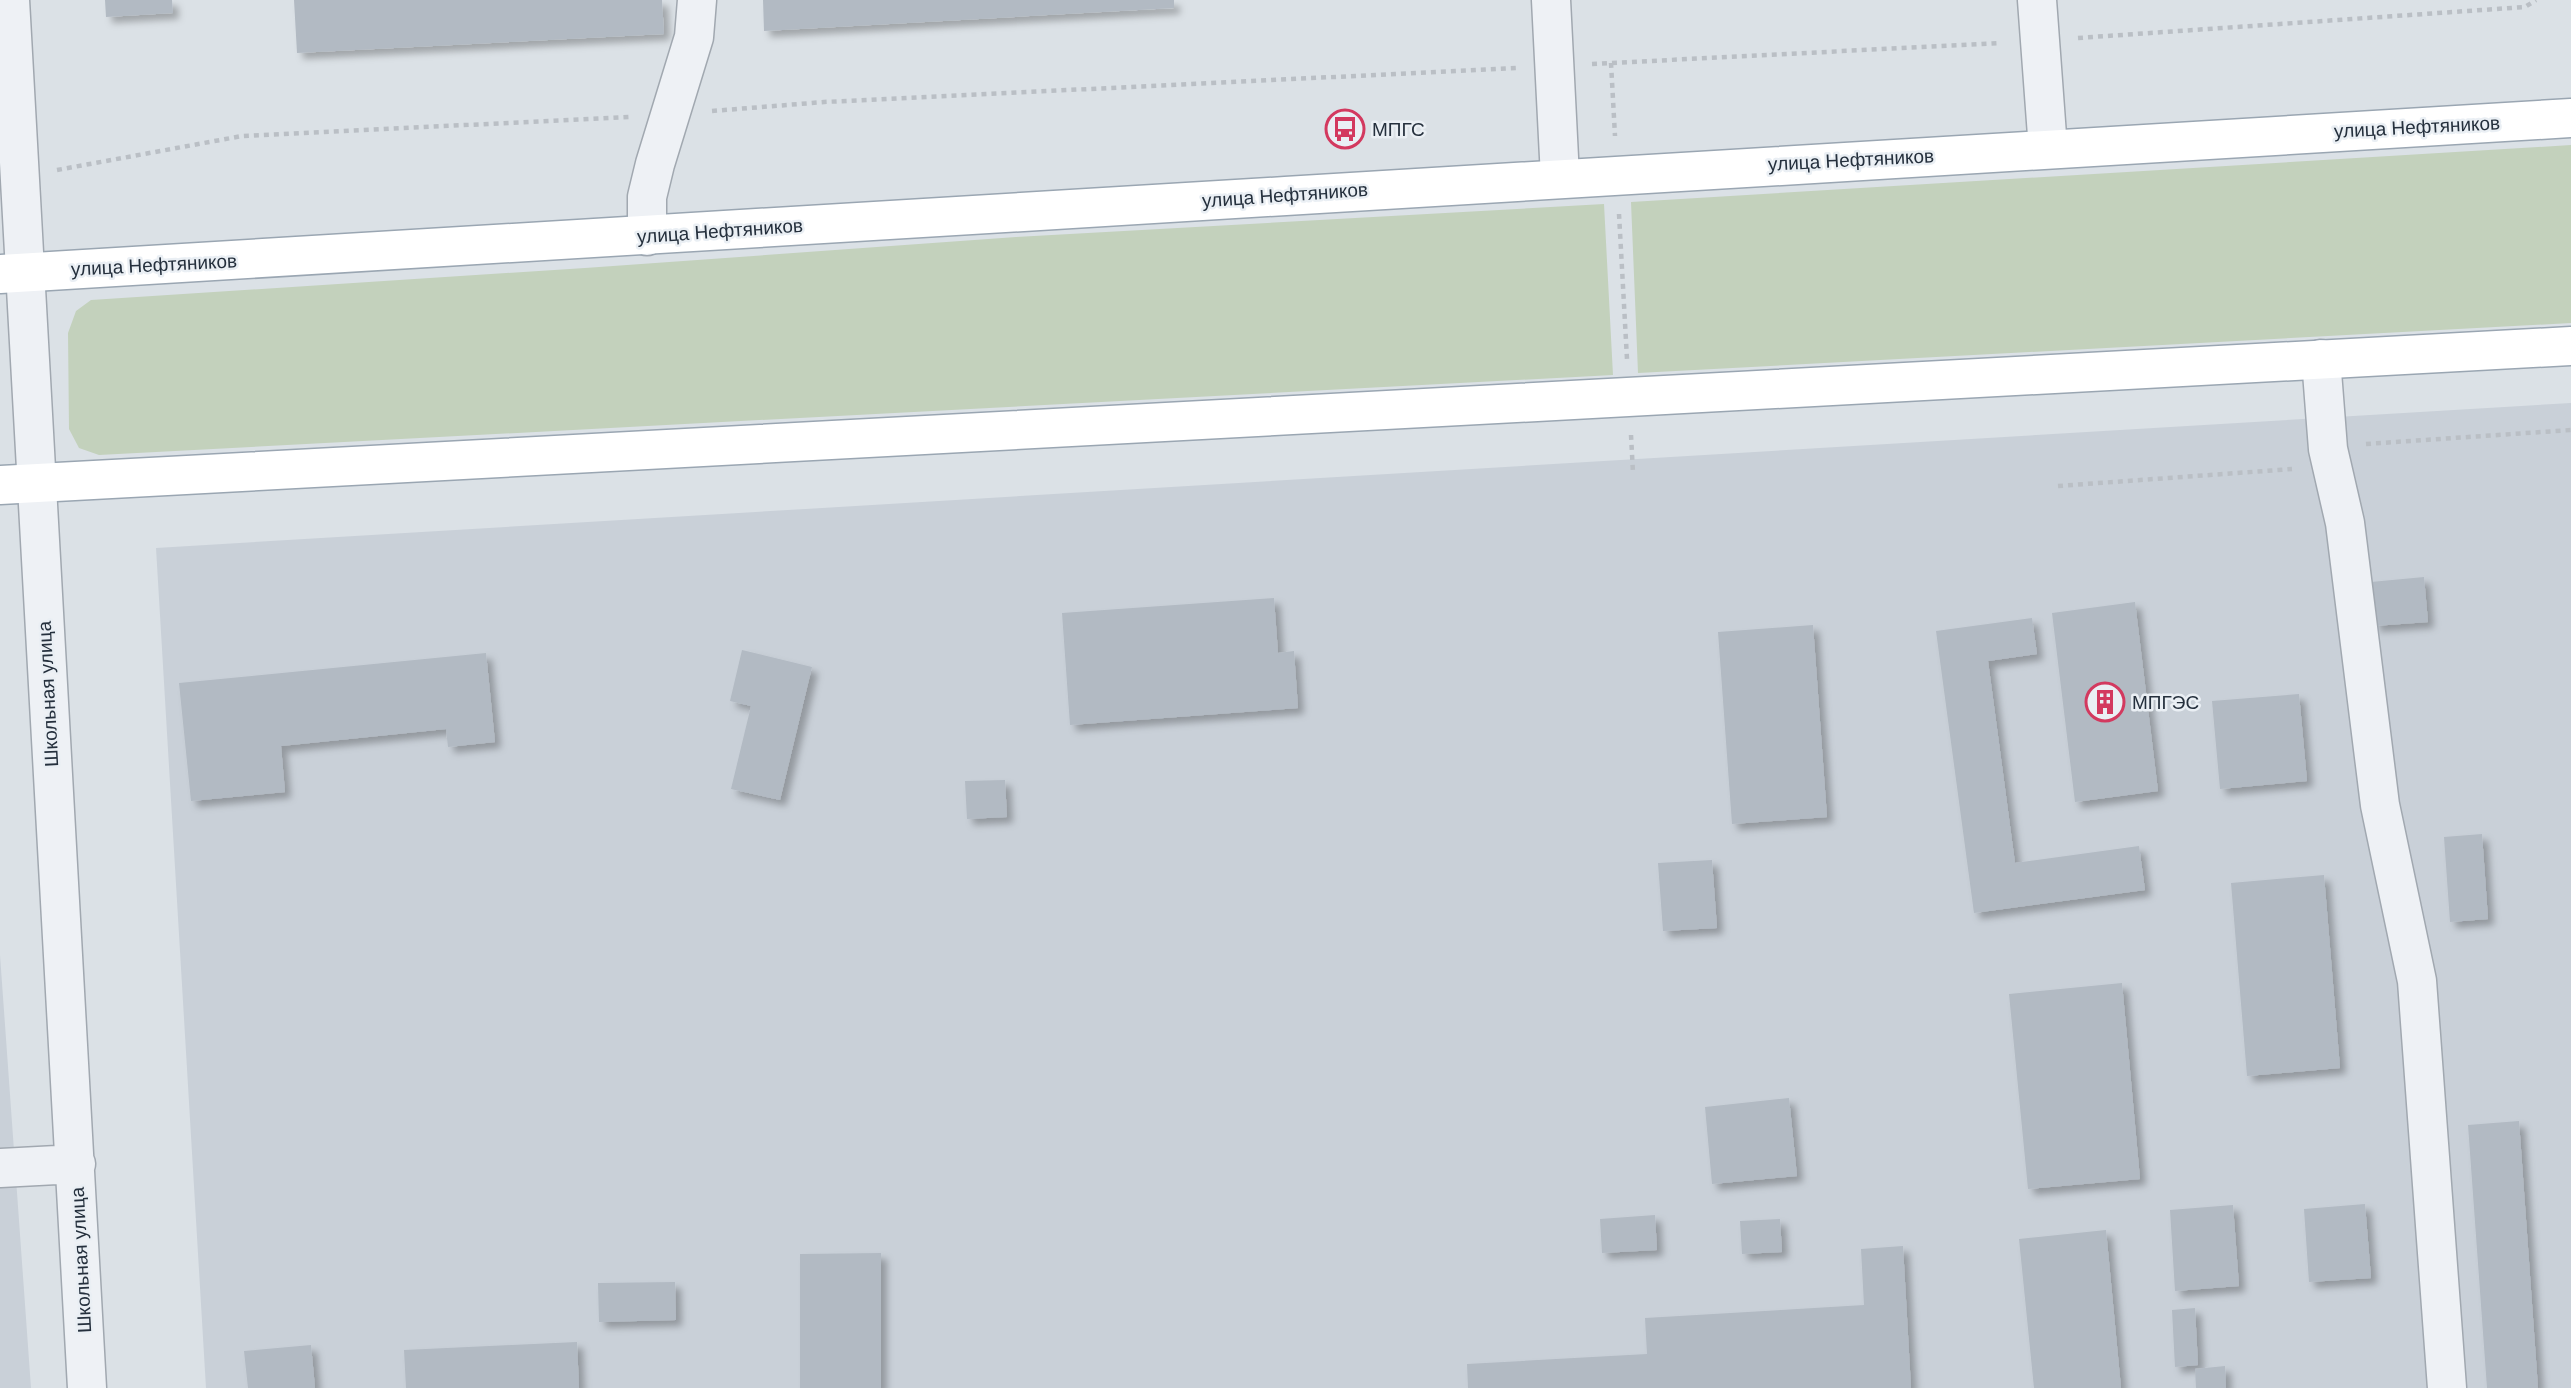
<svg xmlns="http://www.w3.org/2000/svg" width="2571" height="1388" viewBox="0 0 2571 1388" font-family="Helvetica,sans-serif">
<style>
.built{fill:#c9d0d8}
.green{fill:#c3d1bc}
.building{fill:#b2bac3;filter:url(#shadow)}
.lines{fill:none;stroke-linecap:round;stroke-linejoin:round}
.minor-casing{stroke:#a1a8b0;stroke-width:41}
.major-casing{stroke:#9aa6b2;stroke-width:41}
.path{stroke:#babfc5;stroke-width:4.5;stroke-dasharray:5 5;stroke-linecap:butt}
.minor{stroke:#eef1f5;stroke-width:38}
.major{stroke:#fff;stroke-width:38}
.labels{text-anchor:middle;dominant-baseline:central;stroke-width:5;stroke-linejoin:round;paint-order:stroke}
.street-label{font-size:19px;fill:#25303d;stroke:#eaeff4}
.poi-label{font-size:19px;fill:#25303d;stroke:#eaeff4;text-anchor:start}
</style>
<defs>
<filter id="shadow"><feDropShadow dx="6" dy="6" stdDeviation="3.5" flood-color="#0004"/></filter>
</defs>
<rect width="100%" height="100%" fill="#dbe1e6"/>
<path class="built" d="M2571,403V1388H206L156,548Z
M0,955L31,1388H0Z"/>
<path class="green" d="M2571,145V323L1638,373L1631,202Z
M1604,204L1613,375L99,455L79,448L69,429L68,333L76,311L91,300L585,268L1016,237Z"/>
<path class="building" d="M105,0H172L173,13L106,17Z
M294,0H662L664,34L297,53Z
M763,0H1174V8L764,31Z
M2424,577L2428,622L2374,626L2371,582Z
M1274,598L1278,653L1294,651L1298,708L1070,725L1062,613Z
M2135,602L2158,791L2075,802L2052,613Z
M2032,618L2037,654L1988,661L2015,863L2139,846L2145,890L1974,913L1936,631Z
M1813,625L1827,817L1732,824L1718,632Z
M742,650L812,667L780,800L731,789L751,706L730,701Z
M486,653L495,742L448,747L446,729L281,746L285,792L191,801L179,683Z
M2299,694L2307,781L2220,789L2212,701Z
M1005,780L1007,817L967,819L965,781Z
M2482,834L2488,919L2450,922L2444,837Z
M1712,860L1717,928L1663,931L1658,863Z
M2324,875L2340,1068L2247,1076L2231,883Z
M2122,983L2140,1179L2028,1189L2009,994Z
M1789,1098L1797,1176L1712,1184L1705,1107Z
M2519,1121L2538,1388H2487L2468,1125Z
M2365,1204L2371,1278L2309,1282L2304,1209Z
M2233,1205L2239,1286L2175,1291L2170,1210Z
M1655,1215L1657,1250L1602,1253L1600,1219Z
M1780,1219L1782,1252L1742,1254L1740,1221Z
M2106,1230L2121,1388H2034L2019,1239Z
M1903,1246L1911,1388H1468L1467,1364L1647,1354L1645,1318L1864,1305L1861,1249Z
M881,1253V1388H800V1254Z
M675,1282L676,1320L599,1322L598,1283Z
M2195,1308L2198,1365L2175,1367L2172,1310Z
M577,1342L579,1388H406L404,1350Z
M311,1345L315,1388H248L244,1351Z
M2225,1366L2226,1388H2196L2195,1369Z"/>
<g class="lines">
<defs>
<path id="minor" d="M10,0L87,1388
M1551,0L1560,177
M2037,0L2048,149
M647,236V197L655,164L694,37L697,0
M2321,359L2328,449L2345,523L2380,805L2417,981L2447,1388
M0,1168L76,1164"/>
<path id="major" d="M0,274C857,223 1714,169 2571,118
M0,485L2571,346"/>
</defs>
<use href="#minor" class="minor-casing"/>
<use href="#major" class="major-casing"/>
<path class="path" d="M2078,38L2525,7L2536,0
M1611,63L1615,136
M1592,64L1999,43
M712,111L824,102L1517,68
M57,170L242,136L629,117
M1619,214L1627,359
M1631,435L1633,473
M2366,444L2571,430
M2058,486L2292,469"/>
<use href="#minor" class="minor"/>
<use href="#major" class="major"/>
</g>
<defs>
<symbol id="bus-ring" viewBox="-11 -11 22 22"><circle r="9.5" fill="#eaeff4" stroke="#d3395f" stroke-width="1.5"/><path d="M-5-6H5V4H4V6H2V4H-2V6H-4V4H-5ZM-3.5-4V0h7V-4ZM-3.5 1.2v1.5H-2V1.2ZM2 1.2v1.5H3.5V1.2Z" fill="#d3395f"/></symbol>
<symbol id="building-ring" viewBox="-11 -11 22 22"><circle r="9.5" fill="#eaeff4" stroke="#d3395f" stroke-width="1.5"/><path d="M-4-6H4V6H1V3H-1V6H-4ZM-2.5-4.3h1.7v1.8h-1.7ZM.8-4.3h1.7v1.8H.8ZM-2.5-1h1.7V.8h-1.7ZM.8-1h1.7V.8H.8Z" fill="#d3395f"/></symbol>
</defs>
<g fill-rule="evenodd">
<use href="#bus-ring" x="1323" y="107" width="44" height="44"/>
<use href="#building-ring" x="2083" y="680" width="44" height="44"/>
</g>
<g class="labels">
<g class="street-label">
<text transform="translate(2417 127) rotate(-3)">улица Нефтяников</text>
<text transform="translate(1851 160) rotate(-3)">улица Нефтяников</text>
<text transform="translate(1285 195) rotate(-4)">улица Нефтяников</text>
<text transform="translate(720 231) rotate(-4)">улица Нефтяников</text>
<text transform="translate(154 265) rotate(-3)">улица Нефтяников</text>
<text transform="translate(48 694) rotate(-93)">Школьная улица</text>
<text transform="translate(81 1260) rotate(-93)">Школьная улица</text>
</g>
<g class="poi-label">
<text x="1372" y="129">МПГС</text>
<text x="2132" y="702">МПГЭС</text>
</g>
</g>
</svg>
